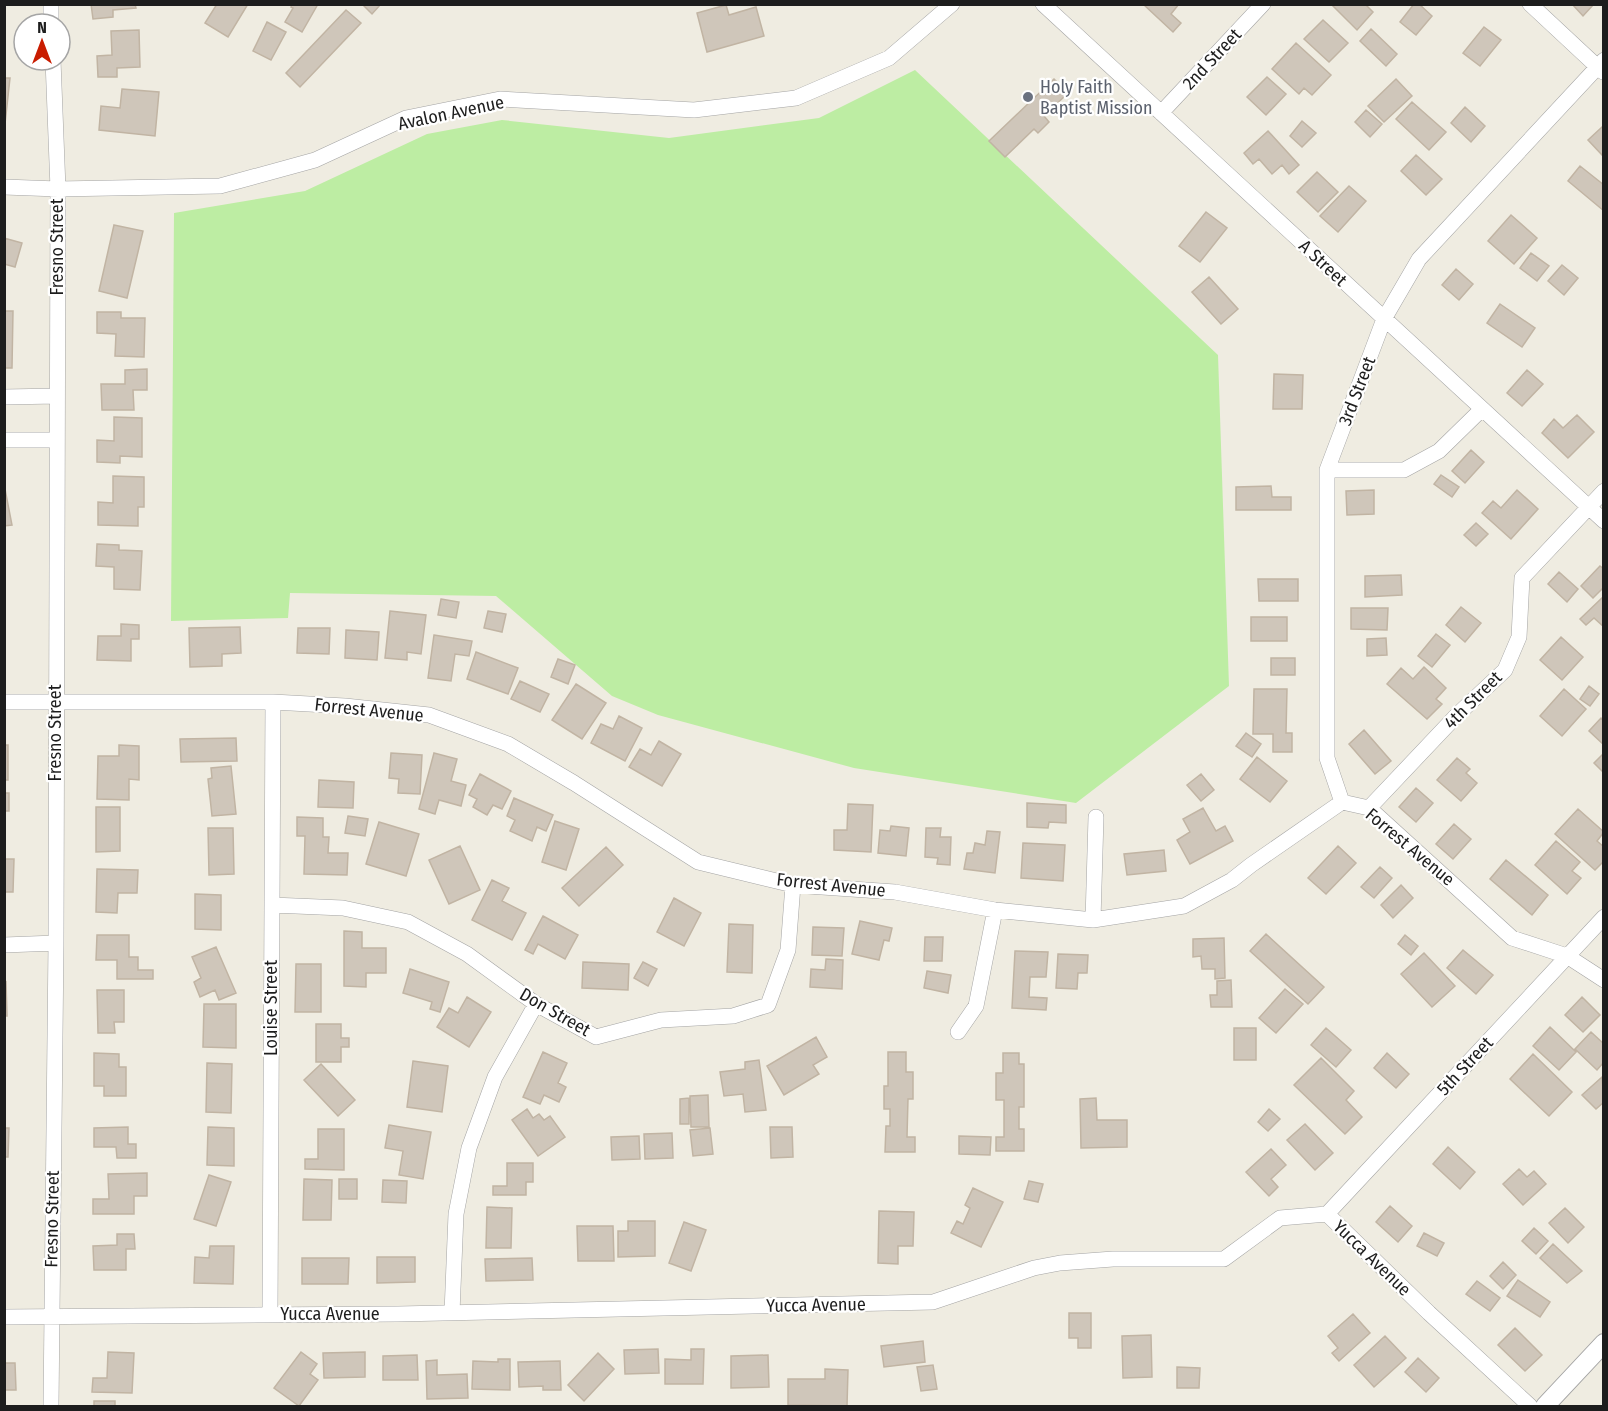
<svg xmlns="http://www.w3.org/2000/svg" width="1608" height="1411" viewBox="0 0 1608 1411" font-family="'Fira Sans Condensed',sans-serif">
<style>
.grass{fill:#bdeda3}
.building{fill:#cfc6ba;stroke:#c1b4a3;stroke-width:1.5}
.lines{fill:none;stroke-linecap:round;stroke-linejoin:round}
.minor-casing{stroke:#a4a4a4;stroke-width:16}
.tertiary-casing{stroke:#a4a4a4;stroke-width:20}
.minor{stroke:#fff;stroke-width:15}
.tertiary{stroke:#fff;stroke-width:18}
.worship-dot{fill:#6b7280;stroke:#fff;stroke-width:2}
.labels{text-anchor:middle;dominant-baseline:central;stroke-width:4.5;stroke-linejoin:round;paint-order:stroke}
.street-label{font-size:18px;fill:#1d1d1d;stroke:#fff}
.worship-label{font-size:18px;fill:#5b616d;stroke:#fff;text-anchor:start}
</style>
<rect width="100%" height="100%" fill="#efece1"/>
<path class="grass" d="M915,70L1218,355L1229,686L1076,803L854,768L658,715L612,696L496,596L290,593L288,618L171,621L174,213L305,191L427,134L502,120L669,138L819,118Z"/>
<path class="building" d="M91,4H135L136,8L113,10V17L93,19Z
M217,4H248L228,37L205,23Z
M292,4H318L302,32L285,22L293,8L291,7Z
M362,4H381L372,14Z
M1143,4H1179L1171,14L1181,23L1173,32Z
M1331,4H1365L1373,12L1357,30Z
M1414,4H1419L1432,16L1416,35L1400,22Z
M1572,4H1594L1583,16Z
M726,5L729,15L756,7L764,36L707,52L697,13Z
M346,10L361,23L300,87L286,73Z
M1323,20L1348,43L1329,62L1304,39Z
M267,22L286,32L271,60L253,51Z
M1484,27L1501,40L1480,66L1463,53Z
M1371,29L1397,54L1386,66L1360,41Z
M139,30L140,67L117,68V77H98L97,56L112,55L111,31Z
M1296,43L1331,75L1312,95L1304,88L1299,94L1272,69Z
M1267,77L1286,94L1266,115L1247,97Z
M4,78H10L4,133Z
M1054,79L1068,93L1044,116L1049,122L1038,133L1034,129L1005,157L989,141Z
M1396,79L1412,96L1384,122L1368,106Z
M122,89L159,92L155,136L99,130L101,106L120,108Z
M1412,102L1446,132L1429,150L1396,119Z
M1465,107L1485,126L1471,142L1451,123Z
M1366,110L1382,124L1370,137L1355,122Z
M1302,121L1316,133L1302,147L1290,136Z
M1602,127L1604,129V157L1588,140Z
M1268,131L1299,165L1289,174L1282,165L1272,174L1259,159L1253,164L1244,153Z
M1416,155L1442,179L1426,195L1401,171Z
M1580,166L1604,185V211L1568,181Z
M1317,172L1338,192L1318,212L1297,192Z
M1349,186L1366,201L1338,232L1320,216Z
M1206,212L1227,228L1200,262L1179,246Z
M1511,215L1537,238L1514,264L1488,241Z
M114,225L143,231L127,298L99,291Z
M4,238L22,243L15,267L4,264Z
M1531,253L1549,266L1537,281L1520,268Z
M1562,265L1578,278L1564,295L1548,281Z
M1456,269L1473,284L1459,300L1442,285Z
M1209,277L1238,309L1221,324L1192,292Z
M1500,304L1535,328L1522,347L1487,323Z
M4,311H13L12,368H4Z
M97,312H121V318H145L144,357L115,356L116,334L97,333Z
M147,369V390H133L134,410H102L101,384H125V370Z
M1527,370L1543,384L1522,406L1507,393Z
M1274,374L1303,375L1302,409H1273Z
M1577,415L1594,432L1568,458L1542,433L1554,419L1563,428Z
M114,417L142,418V457L120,456V463L97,462V440L114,441Z
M1471,450L1484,462L1465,483L1452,471Z
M1441,475L1459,487L1452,497L1434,484Z
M113,476L144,477V507H138V526L98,525V502L113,503Z
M4,484L12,525L4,526Z
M1271,486L1272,497H1291V510H1236V487Z
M1374,490V514L1347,515L1346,491Z
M1517,490L1538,509L1511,539L1482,513L1493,501L1501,508Z
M1476,523L1488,534L1476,546L1464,535Z
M97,544L119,545V550L142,551L140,590L114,589V567L96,566Z
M1600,566L1604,569V587L1593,598L1581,586Z
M1559,572L1578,589L1567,602L1548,584Z
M1401,575L1402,595L1365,597V576Z
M1258,579H1298V601H1259Z
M1604,596V627L1594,618L1586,625L1580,619Z
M441,599L459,602L456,618L438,615Z
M1461,607L1481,623L1465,642L1446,625Z
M1351,608H1388L1387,630L1351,629Z
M390,611L426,615L421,654L407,652V660L385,658Z
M488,611L506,614L502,632L484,628Z
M1251,617H1287V641H1251Z
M121,624L139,625V639H131V661L97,660L98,636H121Z
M240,627L241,653L222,654V666L190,667L189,628Z
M298,628H330L329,654L297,653Z
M346,630L379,632L377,660L345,658Z
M1436,634L1450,645L1432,667L1418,656Z
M434,635L472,641L469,656L455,654L451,681L428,678Z
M1561,637L1583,657L1562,680L1540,660Z
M1386,638L1387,655L1367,656V639Z
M476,652L518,668L508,694L467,679Z
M1271,658H1295V675H1271Z
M558,659L575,665L568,684L551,677Z
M1424,667L1446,688L1436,699L1442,704L1427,719L1387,684L1401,668L1413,679Z
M520,681L549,694L540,712L511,699Z
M576,684L606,703L582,739L552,720Z
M1589,686L1599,694L1590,706L1580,699Z
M1254,689H1287L1286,733H1292V752H1273V734H1253Z
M1564,689L1586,709L1562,736L1540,716Z
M619,716L642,728L625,761L591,743L601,724L613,729Z
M1601,718L1604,721V745L1589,731Z
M1364,730L1391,761L1375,774L1349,744Z
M1246,733L1261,744L1252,757L1236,746Z
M236,738L237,761L181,762L180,739Z
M659,741L681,754L662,786L629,767L640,749L651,755Z
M4,745H8V780H4Z
M119,745L139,746V780L129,779V800L97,799L98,756H119Z
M391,753L422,755L420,794L398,793L399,779L389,778Z
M434,753L457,759L451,781L466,785L461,806L439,800L435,814L419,809Z
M1603,754H1604V773L1594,763Z
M1257,757L1287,781L1270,802L1240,779Z
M1457,758L1470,769L1466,773L1477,783L1461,801L1437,780Z
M231,766L236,814L212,816L208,779L212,778L211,768Z
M480,774L511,791L502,809L493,805L487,815L473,807L477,799L469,795Z
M1201,774L1214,790L1201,801L1187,785Z
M319,780L354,782L353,808L318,807Z
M1416,788L1433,803L1416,822L1399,807Z
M4,793H9V811H4Z
M514,798L553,815L546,831L537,827L532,841L510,831L515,820L507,816Z
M1027,803L1066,805V823L1049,822L1048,828L1027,827Z
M848,804L873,805L871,852L834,850V830H847Z
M96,807H120V851L96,852Z
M1203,808L1216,831L1225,826L1233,841L1190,864L1177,840L1190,832L1183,819Z
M1578,809L1604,832L1597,841L1604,847V861L1595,870L1555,834Z
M348,816L368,819L365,836L345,833Z
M297,817L323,818V837H329L328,853H348L347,875L304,874L305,836H297Z
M555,821L579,829L566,870L542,862Z
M379,822L419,834L406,876L366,864Z
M1454,824L1471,839L1453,859L1436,844Z
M891,826L909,828L906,856L878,853L880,830L890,831Z
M208,828H233L234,874L209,875Z
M926,828H941L940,837H951L950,865L937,864L938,858L925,857Z
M987,831L1000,832L995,873L964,869L967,853H973L975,843L985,845Z
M1556,841L1580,862L1572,871L1581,878L1567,894L1535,865Z
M1023,843L1065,845L1063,881L1021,878Z
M460,846L480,890L449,904L429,860Z
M1338,846L1356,863L1326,894L1308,878Z
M606,847L623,865L579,906L562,888Z
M1164,850L1166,871L1127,875L1124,854Z
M4,859H14L13,892H4Z
M1506,860L1548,895L1532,915L1490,879Z
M1380,867L1392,878L1374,898L1361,887Z
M97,869L138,870L137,893H118L117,913L96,912Z
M492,880L509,888L502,901L526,913L512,940L472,920Z
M1401,885L1413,898L1393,918L1381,905Z
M195,894L221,895V930L195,929Z
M674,898L701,913L684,946L657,932Z
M543,916L578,935L565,959L538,944L533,954L525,950Z
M860,921L892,928L889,941L884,940L879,960L852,954Z
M729,924L753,925L752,973L727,972Z
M813,927L844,928L842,956L812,955Z
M344,931L362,932V948H386V973H366V987L344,986Z
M1266,934L1324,987L1308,1004L1250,951Z
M97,935H129V957H138V970H153V979H117V960H96Z
M1405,935L1418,946L1411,955L1398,944Z
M925,937H943L942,961H924Z
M1224,938L1225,978L1215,979V969H1202L1201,956L1193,957V939Z
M216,947L236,993L219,1000L215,990L200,997L194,982L201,978L192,957Z
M1463,950L1493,975L1476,994L1447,968Z
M1015,951L1048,952L1046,977H1030L1029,997L1047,998L1046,1010L1012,1008Z
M1424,953L1455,986L1432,1007L1401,974Z
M1058,954L1088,955L1087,973H1078L1077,989L1056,988Z
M826,959L843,960L842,989L810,987L811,969L825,970Z
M583,962L629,964L628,990L582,988Z
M643,962L657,969L648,986L634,978Z
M296,964H321V1012H295Z
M410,969L449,982L440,1012L430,1009L432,1002L403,993Z
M927,971L951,975L948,993L924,988Z
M1231,980L1232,1007H1211L1210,995H1217V981Z
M6,982L7,1016H4V983Z
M1285,989L1303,1004L1276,1033L1259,1018Z
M97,990H124V1022H114L115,1033H98Z
M467,997L491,1012L469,1047L437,1027L449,1008L458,1013Z
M1582,997L1600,1015L1583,1032L1565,1015Z
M204,1004H236V1048L203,1047Z
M316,1024H341V1038H349V1047H341V1062H316Z
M1550,1027L1576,1052L1559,1070L1533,1046Z
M1234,1028H1256V1060H1234Z
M1326,1028L1351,1050L1336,1067L1311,1045Z
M1591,1032L1604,1044V1062L1597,1070L1575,1049Z
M816,1037L827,1057L813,1065L819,1074L784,1095L767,1066Z
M543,1052L567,1063L558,1083L566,1087L559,1102L544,1095L540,1104L523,1097Z
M888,1052H906V1072H913V1099H908L907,1137H915V1152H885L886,1126H890V1109H884V1086H888Z
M94,1053L119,1054V1067H126V1096H104V1086H94Z
M1003,1053H1019V1064H1024V1107H1019V1129H1024V1151H996V1137H1004V1100H996V1073H1003Z
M1387,1053L1409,1074L1396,1088L1374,1068Z
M1533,1054L1572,1092L1549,1116L1510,1079Z
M1321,1058L1354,1091L1346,1100L1362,1117L1345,1134L1294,1085Z
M759,1060L766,1110L745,1112L743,1094L724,1096L720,1072L745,1069V1062Z
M413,1061L448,1066L442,1112L407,1107Z
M207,1063L232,1064L231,1113L206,1112Z
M321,1064L355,1100L338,1116L304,1080Z
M1602,1077L1604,1102L1596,1109L1582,1095Z
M708,1095L709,1127H691L690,1096Z
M689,1098V1124H680V1099Z
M1096,1098L1097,1120H1127V1147L1081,1148L1080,1099Z
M527,1109L533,1118L539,1114L544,1120L550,1116L565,1137L538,1156L512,1120Z
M1269,1109L1280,1119L1268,1131L1258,1122Z
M1305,1124L1333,1153L1315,1170L1287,1140Z
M389,1125L431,1132L423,1179L399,1175L403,1151L385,1148Z
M128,1127V1144H136V1158H117L116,1147H94V1128Z
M208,1127L234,1128V1166L207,1165Z
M770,1127H792L793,1157L771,1158Z
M4,1128H9L8,1157H4Z
M710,1128L713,1154L693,1156L690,1130Z
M318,1129H344V1170L305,1169V1159H318Z
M672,1133L673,1158L645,1159L644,1134Z
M639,1136L640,1159L612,1160L611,1137Z
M959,1136L991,1137L990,1155L959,1154Z
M1448,1147L1475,1172L1460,1189L1433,1164Z
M1271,1149L1286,1165L1271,1179L1278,1187L1269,1196L1246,1172Z
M507,1163H533V1182H526V1195H493V1186H507Z
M1519,1169L1527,1177L1534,1171L1546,1184L1523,1205L1503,1184Z
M147,1173V1196H134V1214H93V1199H109L108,1174Z
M209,1175L231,1182L216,1226L194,1219Z
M304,1179L332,1180L331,1220H303Z
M339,1179H357V1199H339Z
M383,1180L407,1181L406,1203L382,1202Z
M1029,1181L1043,1184L1038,1202L1024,1199Z
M973,1188L1003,1202L981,1247L951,1233L957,1221L963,1224L970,1208L965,1205Z
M1390,1206L1412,1226L1398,1242L1376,1222Z
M487,1207L512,1208L511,1248H486Z
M1565,1208L1584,1227L1568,1243L1549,1223Z
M879,1211L914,1212L913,1246H898V1264L878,1263Z
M628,1221H655V1256L618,1257V1231H628Z
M684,1222L706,1230L691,1271L669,1263Z
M577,1226H613L614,1261H578Z
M1534,1228L1548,1241L1536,1254L1522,1241Z
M1424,1233L1444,1243L1437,1256L1417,1246Z
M117,1234H134L135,1249H126V1270H94L93,1246L117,1245Z
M1553,1244L1582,1271L1567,1283L1540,1258Z
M210,1246H234L233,1284L194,1283L195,1257L209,1258Z
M377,1257H415V1282L377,1283Z
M302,1258H349L348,1284H302Z
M532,1258L533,1280L486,1281L485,1259Z
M1503,1262L1516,1275L1503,1289L1490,1276Z
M1518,1280L1550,1302L1540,1317L1507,1296Z
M1477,1281L1500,1298L1490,1311L1466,1294Z
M1069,1313H1091V1348H1078V1338H1069Z
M1353,1314L1370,1333L1339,1361L1332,1353L1338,1348L1328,1336Z
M1515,1328L1542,1355L1525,1371L1498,1345Z
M1151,1335L1152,1377L1123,1378L1122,1336Z
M1385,1336L1406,1358L1374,1387L1354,1365Z
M923,1341L925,1362L884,1367L881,1346Z
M658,1349L659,1373L625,1374L624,1350Z
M691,1349H704L703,1384H665V1359L691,1360Z
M108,1352L134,1353L132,1393L92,1392L93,1378H107Z
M301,1352L317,1364L310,1374L318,1380L299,1406L274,1388Z
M365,1352V1377L324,1378L323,1353Z
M598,1353L614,1369L584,1401L568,1385Z
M417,1355L418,1380H383V1356Z
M768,1355L769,1387L731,1388V1356Z
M1418,1358L1439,1378L1426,1392L1405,1372Z
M498,1359H510V1390L472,1389L473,1361L498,1362Z
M437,1360V1375L467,1374L468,1398L427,1399L426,1361Z
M560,1361L561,1390H543V1386L519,1387L518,1362Z
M4,1363H15L16,1390H4Z
M933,1365L937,1389L921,1391L917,1367Z
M1177,1367L1200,1368L1199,1388H1177Z
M825,1369L848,1370L847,1406L788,1405V1379H825Z
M94,1401H115V1406H94Z"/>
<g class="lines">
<defs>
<path id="minor" d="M51,4V24
M1043,4L1604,521
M1530,4L1603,72
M1161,113L1263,4
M4,187L58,189L220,186L315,160L406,118L500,99L694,110L796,98L889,58L952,4
M4,397L57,396
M4,440H57
M1327,470H1404L1439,451L1482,409
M4,702H273L345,706L429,715L508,744L574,783L698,862L793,885L895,892L995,910L1093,920L1184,906L1232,880L1251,865L1342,802L1369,808L1512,938L1567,956L1604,980
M1342,802L1327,758V470L1384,319L1419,259L1604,60
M1369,808L1457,715L1505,670L1519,637L1522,578L1604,491
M272,905L343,908L408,922L467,954L536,1004L596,1037L661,1020L733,1016L768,1005L788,950L793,885
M1093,920L1096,817
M4,945L56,943
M958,1032L976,1006L995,910
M1327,1214L1604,917
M452,1313L456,1214L469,1148L495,1077L536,1004
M270,1314L273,702
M4,1317L398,1314L933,1302L1034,1268L1060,1263L1113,1259H1224L1280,1218L1327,1214L1429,1313L1530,1406
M51,1406L56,943L58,189L53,60"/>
<path id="tertiary" d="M1545,1406L1604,1343"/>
</defs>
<use href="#minor" class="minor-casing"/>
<use href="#tertiary" class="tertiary-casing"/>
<use href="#minor" class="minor"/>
<use href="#tertiary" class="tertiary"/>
</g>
<circle class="worship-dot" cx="1028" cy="97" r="6"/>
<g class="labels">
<g class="street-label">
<text transform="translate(1212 59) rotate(-47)">2nd Street</text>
<text transform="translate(451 113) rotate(-12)">Avalon Avenue</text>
<text transform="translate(57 247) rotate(-90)">Fresno Street</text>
<text transform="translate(1323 263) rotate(43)">A Street</text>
<text transform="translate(1357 391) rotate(-69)">3rd Street</text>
<text transform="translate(1473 700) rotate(-45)">4th Street</text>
<text transform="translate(369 710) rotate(6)">Forrest Avenue</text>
<text transform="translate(55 733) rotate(-90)">Fresno Street</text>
<text transform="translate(1410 847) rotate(40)">Forrest Avenue</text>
<text transform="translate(831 885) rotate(6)">Forrest Avenue</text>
<text transform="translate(271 1008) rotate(-90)">Louise Street</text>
<text transform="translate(555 1012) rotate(30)">Don Street</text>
<text transform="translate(1465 1066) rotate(-47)">5th Street</text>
<text transform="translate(52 1219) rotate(-89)">Fresno Street</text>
<text transform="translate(1372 1258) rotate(44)">Yucca Avenue</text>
<text transform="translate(816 1305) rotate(-1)">Yucca Avenue</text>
<text x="330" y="1314">Yucca Avenue</text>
</g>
<g class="worship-label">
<text x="1040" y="87">Holy Faith<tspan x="1040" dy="21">Baptist Mission</tspan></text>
</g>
</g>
<rect width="1608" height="1411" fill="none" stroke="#1d1d1d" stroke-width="12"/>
<g transform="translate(42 42)"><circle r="28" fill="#ffffff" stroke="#a5a5a5" stroke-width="1.5"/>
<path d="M0-4.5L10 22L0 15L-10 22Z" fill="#c91c00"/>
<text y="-9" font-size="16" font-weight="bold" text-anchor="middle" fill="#1d1d1d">N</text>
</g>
</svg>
